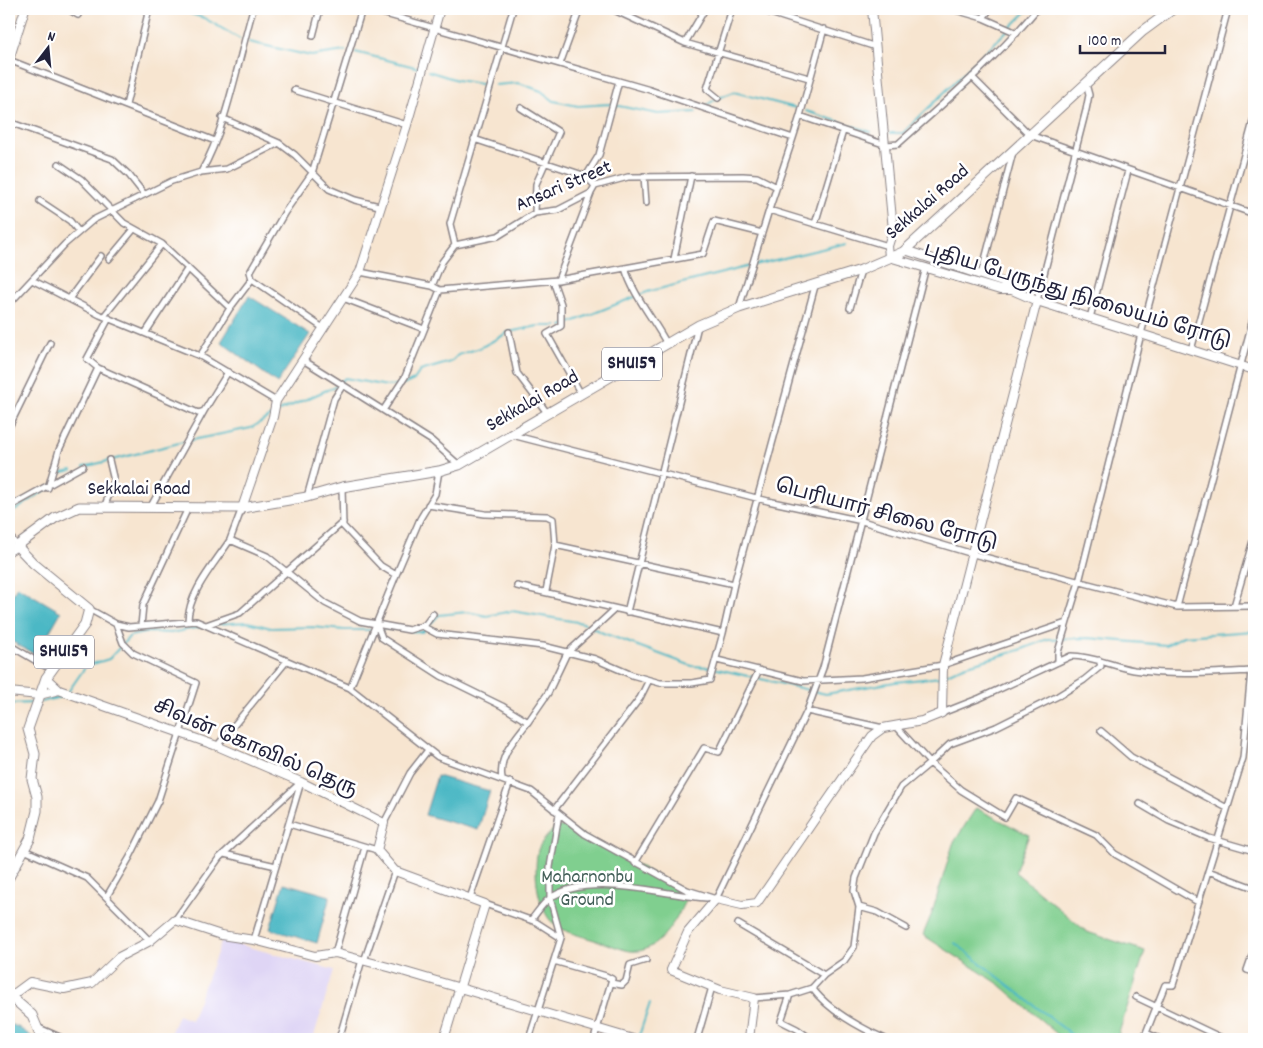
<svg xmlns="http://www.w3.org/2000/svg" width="1263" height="1048" viewBox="0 0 1263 1048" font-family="Dekko,'Noto Sans Tamil',sans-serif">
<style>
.built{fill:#dfd5f5}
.green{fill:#80cf8f;stroke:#517865}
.water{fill:#4bb8c5;stroke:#366d80}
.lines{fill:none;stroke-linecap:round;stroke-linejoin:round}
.stream{stroke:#4bb8c5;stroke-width:2}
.street-casing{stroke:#8c8486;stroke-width:8}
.secondary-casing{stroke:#8c8486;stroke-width:10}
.primary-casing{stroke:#8c8486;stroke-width:11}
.street{stroke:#fff;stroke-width:5}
.secondary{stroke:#fff;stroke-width:8}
.primary{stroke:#fff;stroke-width:9}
.labels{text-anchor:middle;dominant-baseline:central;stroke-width:5;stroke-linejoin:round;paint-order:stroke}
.shield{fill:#fff;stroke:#646476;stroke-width:1}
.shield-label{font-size:19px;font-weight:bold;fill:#22223b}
.street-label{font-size:20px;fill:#22223b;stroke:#fff}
.park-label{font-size:20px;fill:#435f58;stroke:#fff}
</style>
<rect width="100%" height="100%" fill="#fff"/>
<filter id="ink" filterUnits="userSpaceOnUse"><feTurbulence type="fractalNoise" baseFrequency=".02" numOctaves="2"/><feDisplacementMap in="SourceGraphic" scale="10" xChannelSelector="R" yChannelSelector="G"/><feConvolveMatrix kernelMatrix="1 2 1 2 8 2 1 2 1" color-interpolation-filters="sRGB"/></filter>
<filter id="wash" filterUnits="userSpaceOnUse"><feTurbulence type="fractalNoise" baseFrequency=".0096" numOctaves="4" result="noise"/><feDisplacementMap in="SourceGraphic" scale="20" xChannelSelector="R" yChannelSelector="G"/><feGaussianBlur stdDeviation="1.12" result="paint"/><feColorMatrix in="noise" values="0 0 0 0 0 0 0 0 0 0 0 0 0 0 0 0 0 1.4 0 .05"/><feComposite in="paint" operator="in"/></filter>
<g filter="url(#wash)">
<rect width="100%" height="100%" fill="#f7e5d0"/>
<path class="built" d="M222,940L334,970L313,1039H168L178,1015L191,1020Z"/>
<path class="green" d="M976,808L1029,835L1015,872L1087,932L1145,951L1117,1039H1063L999,984L923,935L932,913L953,844Z
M556,826L564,827L581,834L688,893C681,912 662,949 638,951C628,953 612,945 601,942C588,938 571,934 558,927C537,915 533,871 538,850C540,842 551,833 556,826Z"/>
<path class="water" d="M249,296L310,334L277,383L221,342Z
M17,586L61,612L36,655L9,640V602Z
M437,776L490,791L478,830L425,815Z
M284,883L330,896L317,943L270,929Z
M9,1024L18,1027L35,1039H9Z"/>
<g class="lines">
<path class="stream" d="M176,9L204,18L240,39
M249,42L311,56L345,51
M355,52L419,68
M428,71L457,80L486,85
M495,85L519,83L541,91L554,101L578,106L609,104L658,114L696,112
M705,106L718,98L734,92L796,108
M806,111L871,132
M890,133H903L1029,9
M754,265L847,243
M562,326L647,292L750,266
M403,385L414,380L420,371L451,362L458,355L480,348L509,332L538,326H557
M277,412L336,386L345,378L387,386L398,385
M84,467L187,441L251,428L271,416
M58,477L59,473L72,470
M9,511L16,510L57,482
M215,624L248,622L271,628L312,627L344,630H371
M381,629H394
M411,631L422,632L439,615L467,612L487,616L512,611L583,623L603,633L692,666L709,667L826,694L895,682L941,677
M945,675L964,666L1020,650L1048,639L1088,638L1166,645L1183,636L1254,631
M68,692L86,666L109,659L130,636L149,632L171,633L205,626
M41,702L65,696
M9,704L34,703
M955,943L1077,1039
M638,1039L650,1003"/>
</g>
</g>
<g filter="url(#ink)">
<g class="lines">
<defs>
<path id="street" d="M68,9L78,15
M368,9L650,90L793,138L800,116L886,145L898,144C946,101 996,59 1037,9
M612,9L685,43L809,78
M758,9L876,47
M952,9L983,18L1017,33
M983,18L990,9
M313,36L320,9
M685,43L705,9
M9,60L215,141
M560,64L580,9
M972,77L1030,135L1254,214
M294,90L407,125
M718,98L707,89L732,9
M126,105L149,9
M521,108L559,132L536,184L535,213
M800,116L824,29
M222,118L279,143L295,155L329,189L355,200L379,206
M9,122L112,159L129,175L144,194
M474,139L586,176L595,186
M59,164L81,179L124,223L162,244L230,308
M201,172L227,169L279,143
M586,176L599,155L619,81
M644,176L646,203
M40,201L70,221L79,232
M769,210L888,246
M815,224L843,131
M455,245L498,236L535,213L558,210L591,193L595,186L628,177L743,176L757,177L777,187
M455,245L450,224L513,9
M109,259L134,229
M674,259L691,176
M625,268C633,295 653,318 667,344
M360,272L432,286L440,290L558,280L703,254L714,221L762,233
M981,275L1013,152
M32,280L100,315L200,356L276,401
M558,280L591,193
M553,281L561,304V326L547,334L581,394
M432,286L442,262L455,245
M343,298L424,329
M69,299L101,256
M1037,301L1086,110L1089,95L1086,84
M9,304L65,244L93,220L172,181L201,172C226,130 239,57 253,9
M739,308L769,210L793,138
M850,308L861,270
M104,316L162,244
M1090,318L1128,171
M323,328L252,279L250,272L285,212L312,173L362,9
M146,332L188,268
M509,332L517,373L548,414
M1191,350L1254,118
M200,356L230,308L252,279
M303,360L343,385
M98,368L87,359L109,318
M384,409L405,377L440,290
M9,427L50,343
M512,435L768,501L862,521L973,554L1177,607L1254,606
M342,487L343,526L381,566L396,575L350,688
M48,488L59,450L98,368L198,413L204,411L228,372
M307,497L334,399L343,385L432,441L459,465
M428,505L485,514L547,516L553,519L555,545L546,591
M9,507L83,466
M104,508L114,481L109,460
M150,508L204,411
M242,508L230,540L267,556L325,603L360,621L409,630L425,625L433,614
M9,535L17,546
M555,545L734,584
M396,575L420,519L435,494L439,471
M1234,606L1254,537
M1177,607L1254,315
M89,609L116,624L129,627L196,621L350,688L438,757L531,791L585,834L687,890L716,899L807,711L883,728
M627,612L698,326
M188,621C188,593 215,563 230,540
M206,625L240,613L343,522
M377,625L382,638L441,676L502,706L528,722L548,693L567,653L615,609
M141,626L143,605L188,508
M422,626L437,634L543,646L595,659L632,675L660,683H692L710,680L723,633L517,586
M723,633L734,584L815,286
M9,645L45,666
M717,660L803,681L862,678L943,665L1066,623
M1058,662V652L1079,582L1141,334L1228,9
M807,711L823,668L926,267
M942,713L980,698L1071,656C1093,656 1112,666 1134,670C1173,676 1213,673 1252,671
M896,726L930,763L950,744L996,727L1058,696L1084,680L1101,666L1099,660
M1101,731L1131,757L1227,808
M217,746L286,662
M502,779C498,756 515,739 528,722
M1140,804L1169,821L1209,838L1254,851
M554,810L640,698L649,680
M384,823L410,773L428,750
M289,824L377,850
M24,850L87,878L150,941
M224,854L276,866
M635,863L704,748L719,752L759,670
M1208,871L1254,888
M107,896L130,857L158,801L196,683L133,653L123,643L116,624
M470,898L510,782
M485,904L536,922L561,938
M859,907L877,912L906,928
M175,920L219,858L301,782
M531,920C537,913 542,904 549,899C587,871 662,895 707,898
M738,924L824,975
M254,940L301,782
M1254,950L1247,970L1254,972
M335,953L365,847
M364,961L395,871
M554,961L606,976L612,979L594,1039
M611,983L622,985L626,981L630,965L646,960
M812,988C829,1011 859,1027 885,1039
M790,995L812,988L824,975L844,961L854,947L859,907L854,891L856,878L874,833L901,787L930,763L961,790L1005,817L1016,798L1096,835L1115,854L1198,902
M1136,997L1224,1039
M754,998L790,995L781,1021L797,1029L811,1039
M39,1028L64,1039
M339,1039L362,960
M529,1039L561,938L550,898V867L559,814
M697,1039L712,987
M1160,1039L1146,1033L1165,985H1173L1243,758L1251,671"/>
<path id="secondary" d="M872,9L893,230L888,246L889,257L1000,290H1012L1037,301L1254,370
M9,60L25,9
M905,250L1002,282L1012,290
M242,508L273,417L276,401L360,272L407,125L440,9
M9,551L17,546
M46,678L59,690L217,746L301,782L384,823L377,850L395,871L485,904L444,1039
M9,692L39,695L59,690
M11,996L30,982L64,989L92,983L119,957L150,941L175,920L221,935L254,940L315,956L335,953L392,968L633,1039
M749,1039L754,998L720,990L671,970L688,932L716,899L742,905L757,903L872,736L883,728L922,721L942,713L943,665L1037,301"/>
<path id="primary" d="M9,877L30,839L37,811V797L32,779L35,754L28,729L46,678L85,624L89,609L33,563L17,546L55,518L79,507L242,508L307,497L342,487L439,471L459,465L699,325L739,308L861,270L903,252L1143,31L1173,9
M9,995L32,1015L42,1039"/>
</defs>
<use href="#street" class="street-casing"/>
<use href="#secondary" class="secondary-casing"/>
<use href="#primary" class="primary-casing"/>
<use href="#street" class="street"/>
<use href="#secondary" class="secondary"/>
<use href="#primary" class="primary"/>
</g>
</g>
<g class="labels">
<g class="shield">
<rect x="602" y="347.5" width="60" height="33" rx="4"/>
<rect x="34" y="635.5" width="60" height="33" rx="4"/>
</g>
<g class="shield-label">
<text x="632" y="364">SHU159</text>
<text x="64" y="652">SHU159</text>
</g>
<g class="street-label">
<text transform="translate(564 187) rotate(-23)">Ansari Street</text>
<text transform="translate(928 203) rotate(-41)">Sekkalai Road</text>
<text transform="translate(1077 297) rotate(17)">புதிய பேருந்து நிலையம் ரோடு</text>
<text transform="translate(533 402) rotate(-30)">Sekkalai Road</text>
<text x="139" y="490">Sekkalai Road</text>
<text transform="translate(886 516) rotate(15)">பெரியார் சிலை ரோடு</text>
<text transform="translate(255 749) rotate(23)">சிவன் கோவில் தெரு</text>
</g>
<g class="park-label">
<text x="587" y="878">Maharnonbu<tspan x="587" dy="23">Ground</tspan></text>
</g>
</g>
<rect width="1263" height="1048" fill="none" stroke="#fff" stroke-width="30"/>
<g transform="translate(48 48) rotate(16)" stroke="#ffffff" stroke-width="4" paint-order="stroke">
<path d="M0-4L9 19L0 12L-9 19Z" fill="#22223b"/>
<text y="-8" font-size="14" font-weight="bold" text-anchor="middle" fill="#22223b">N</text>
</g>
<path d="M1080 45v8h85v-8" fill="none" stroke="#22223b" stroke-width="2.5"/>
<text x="1088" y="45" font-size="15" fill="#22223b" stroke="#ffffff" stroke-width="4" paint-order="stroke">100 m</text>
</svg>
